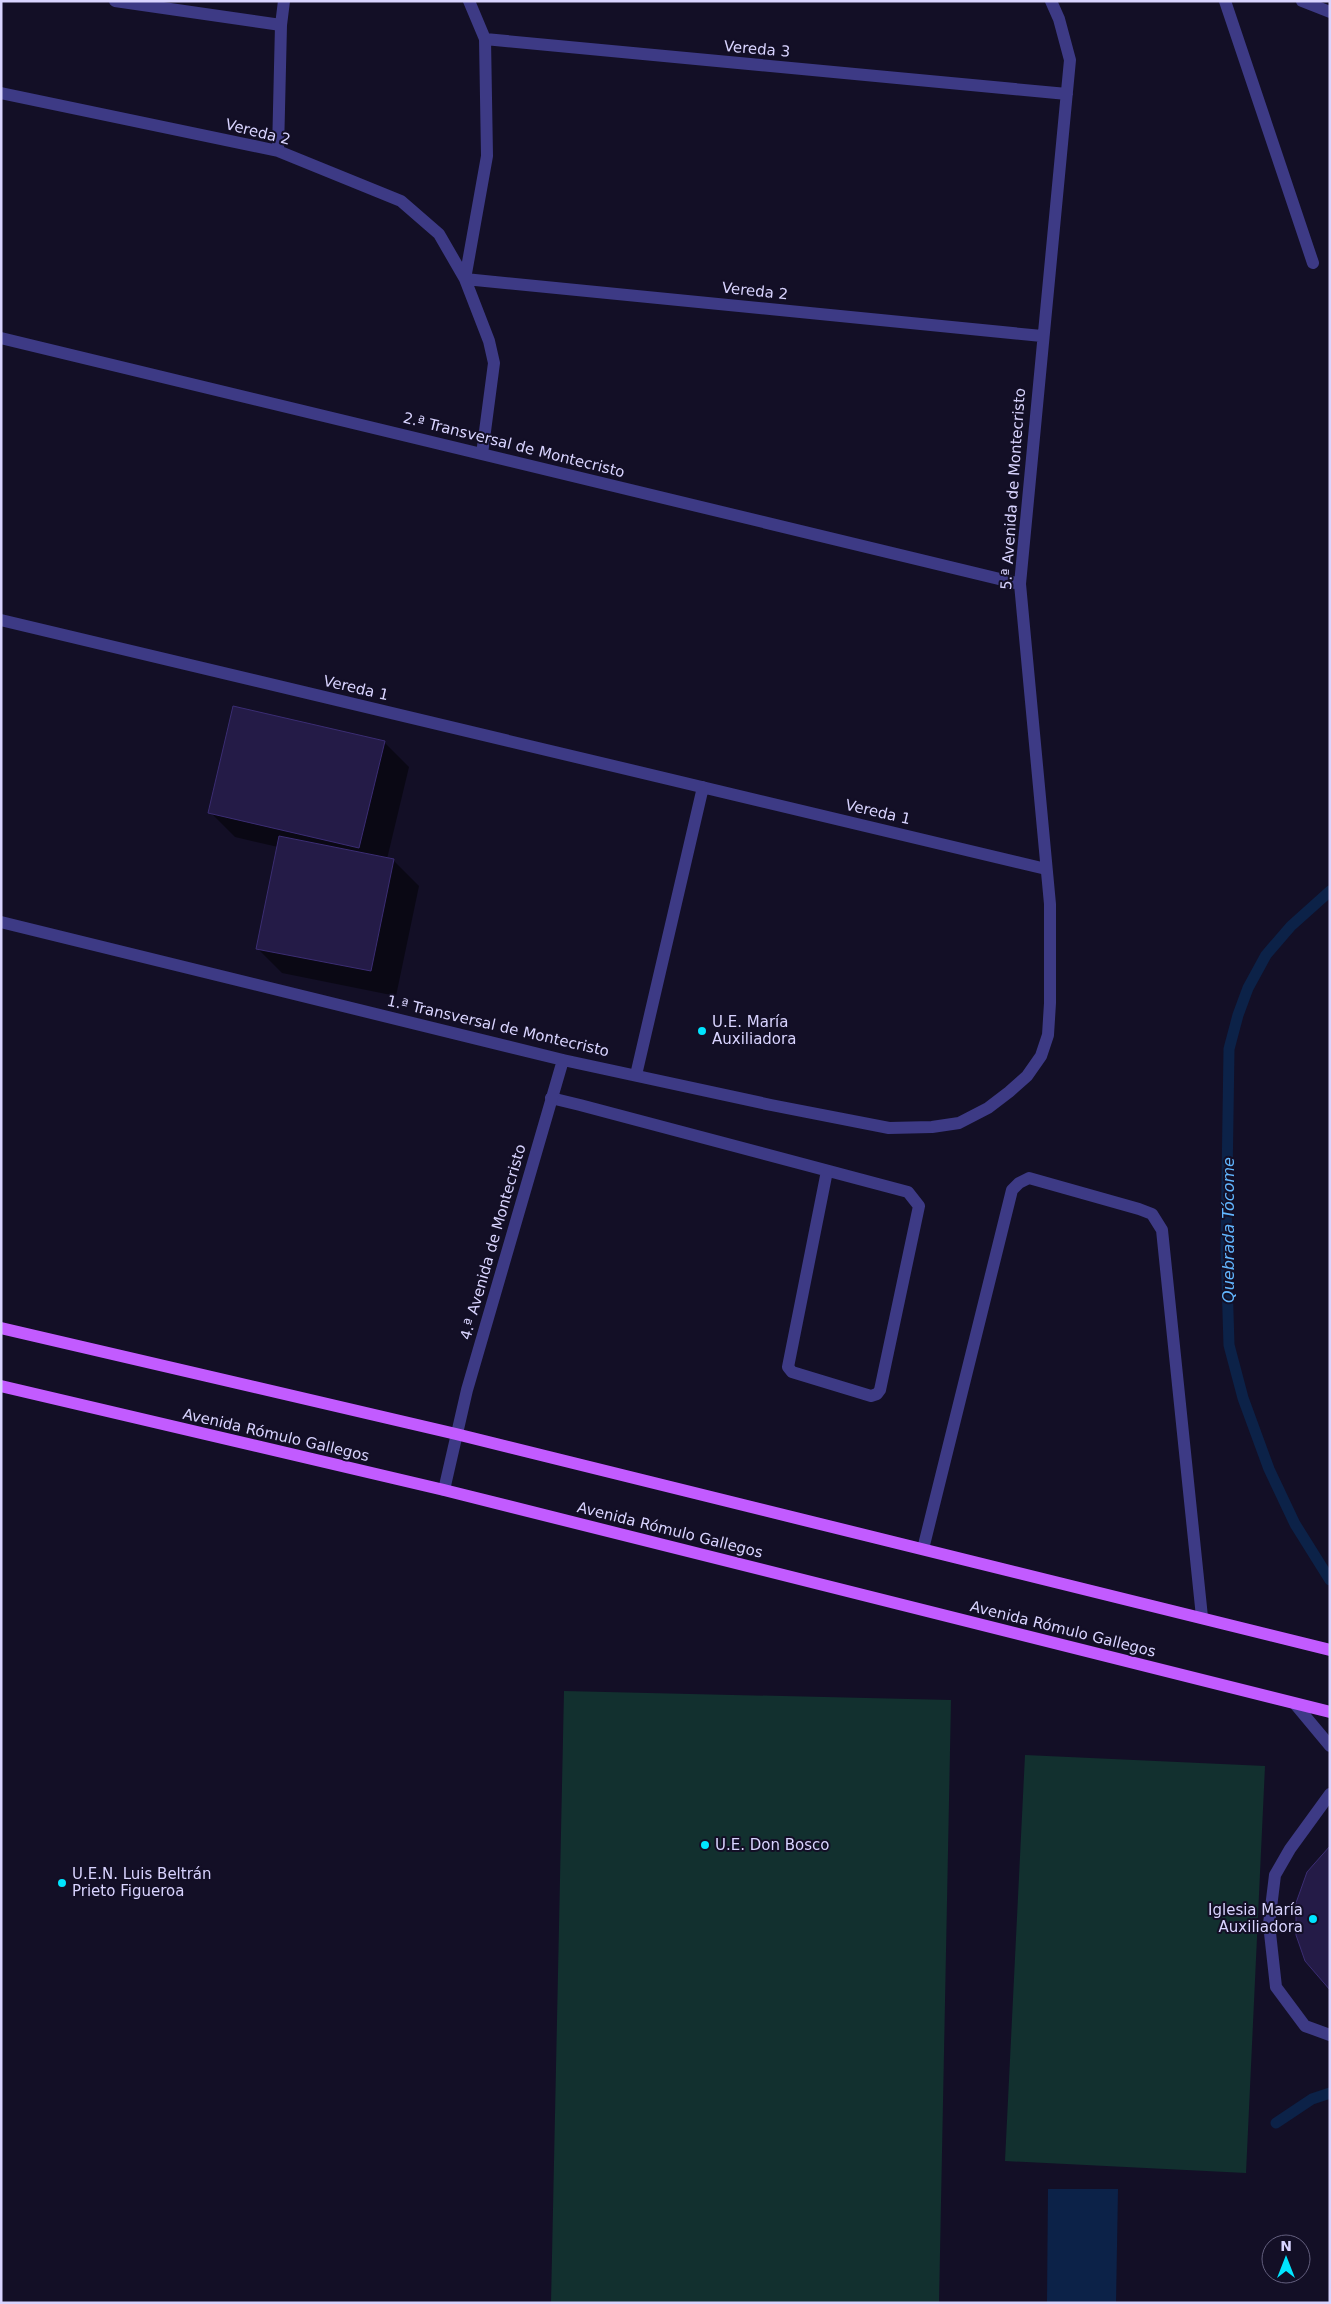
<svg xmlns="http://www.w3.org/2000/svg" width="1331" height="2304" viewBox="0 0 1331 2304" font-family="'DejaVu Sans',sans-serif">
<style>
.green{fill:#12302f}
.water{fill:#0c2248}
.shadow{fill:#0007}
.lines{fill:none;stroke-linecap:round;stroke-linejoin:round}
.stream{stroke:#0c2248;stroke-width:11}
.building{fill:#241b47;stroke:#3b2d73}
.service{stroke:#3d3a85;stroke-width:12}
.minor{stroke:#3d3a85;stroke-width:12}
.primary{stroke:#c25bff;stroke-width:12}
.poi-dot{fill:#00e5ff;stroke:#130f26;stroke-width:2}
.labels{text-anchor:middle;dominant-baseline:central;stroke-width:4;stroke-linejoin:round;paint-order:stroke}
.street-label{font-size:15px;fill:#d9d4ff;stroke:#130f26}
.poi-label{font-size:15px;fill:#d9d4ff;stroke:#130f26;text-anchor:start}
.water-label{font-size:16px;font-style:italic;fill:#62b6ff;stroke:#130f26}
</style>
<rect width="100%" height="100%" fill="#130f26"/>
<path class="green" d="M564,1691L951,1700L939,2303H551Z
M1025,1755L1265,1766L1246,2173L1005,2161Z"/>
<path class="water" d="M1048,2189H1118L1116,2303H1047Z"/>
<path class="shadow" d="M384,742L409,767L387,859L394,861L419,886L396,996L282,973L257,948L278,847L235,837L210,812Z"/>
<g class="lines">
<path class="stream" d="M1330,891L1291,926L1266,955L1248,988L1238,1015L1229,1049L1226,1248L1229,1345L1243,1398L1269,1469L1295,1524L1330,1580
M1276,2123L1312,2099L1330,2093"/>
</g>
<path class="building" d="M233,706L385,741L359,848L208,813Z
M279,836L394,859L371,971L256,949Z
M1330,1846V1990L1305,1961L1296,1935V1903L1307,1872Z"/>
<g class="lines">
<path class="service" d="M1225,1L1313,263
M1302,1L1330,12
M551,1098L580,1105L908,1192L919,1206L880,1390L877,1394L871,1396L792,1372L788,1367L827,1171
M923,1549L1012,1190L1019,1183L1029,1178L1139,1209L1152,1214L1162,1230L1202,1617
M1295,1704L1330,1746
M1330,1794L1290,1849L1275,1875L1269,1924L1276,1987L1305,2026L1330,2035"/>
<path class="minor" d="M115,1L281,25
M469,1L485,39L487,156L465,279L489,341L494,363L482,454
M485,39L1067,94
M1,93L278,151L401,201L439,234L465,279L1042,336
M278,151L281,25L284,1
M1,338L1020,584
M1,620L1046,869
M1,922L563,1060L771,1105L889,1128L932,1127L959,1123L988,1108L1009,1092L1027,1076L1041,1056L1048,1035L1050,1003V904L1020,584L1070,60L1059,19L1051,1
M636,1075L703,787
M444,1490L467,1390L563,1060"/>
<path class="primary" d="M1,1328L456,1434L1330,1650
M1,1386L444,1490L1330,1712"/>
</g>
<g class="poi-dot">
<circle cx="702" cy="1031" r="5"/>
<circle cx="705" cy="1845" r="5"/>
<circle cx="62" cy="1883" r="5"/>
<circle cx="1313" cy="1919" r="5"/>
</g>
<g class="labels">
<g class="street-label">
<text transform="translate(757 49) rotate(5)">Vereda 3</text>
<text transform="translate(258 132) rotate(14)">Vereda 2</text>
<text transform="translate(755 291) rotate(6)">Vereda 2</text>
<text transform="translate(514 445) rotate(14)">2.ª Transversal de Montecristo</text>
<text transform="translate(1013 489) rotate(-86)">5.ª Avenida de Montecristo</text>
<text transform="translate(356 688) rotate(13)">Vereda 1</text>
<text transform="translate(878 812) rotate(13)">Vereda 1</text>
<text transform="translate(498 1026) rotate(13)">1.ª Transversal de Montecristo</text>
<text transform="translate(493 1242) rotate(-74)">4.ª Avenida de Montecristo</text>
<text transform="translate(276 1435) rotate(13)">Avenida Rómulo Gallegos</text>
<text transform="translate(670 1530) rotate(14)">Avenida Rómulo Gallegos</text>
<text transform="translate(1063 1629) rotate(14)">Avenida Rómulo Gallegos</text>
</g>
<g class="poi-label">
<text x="712" y="1022">U.E. María<tspan x="712" dy="17">Auxiliadora</tspan></text>
<text x="715" y="1845">U.E. Don Bosco</text>
<text x="72" y="1874">U.E.N. Luis Beltrán<tspan x="72" dy="17">Prieto Figueroa</tspan></text>
<text x="1303" y="1910" text-anchor="end">Iglesia María<tspan x="1303" dy="17">Auxiliadora</tspan></text>
</g>
<g class="water-label">
<text transform="translate(1228 1230) rotate(-90)">Quebrada Tócome</text>
</g>
</g>
<rect width="1331" height="2304" fill="none" stroke="#d9d4ff" stroke-width="5"/>
<g transform="translate(1286 2259)"><circle r="24" fill="#130f26" stroke="#625e7d"/>
<path d="M0-4L9 19L0 12L-9 19Z" fill="#00e5ff"/>
<text y="-8" font-size="14" font-weight="bold" text-anchor="middle" fill="#d9d4ff">N</text>
</g>
</svg>
